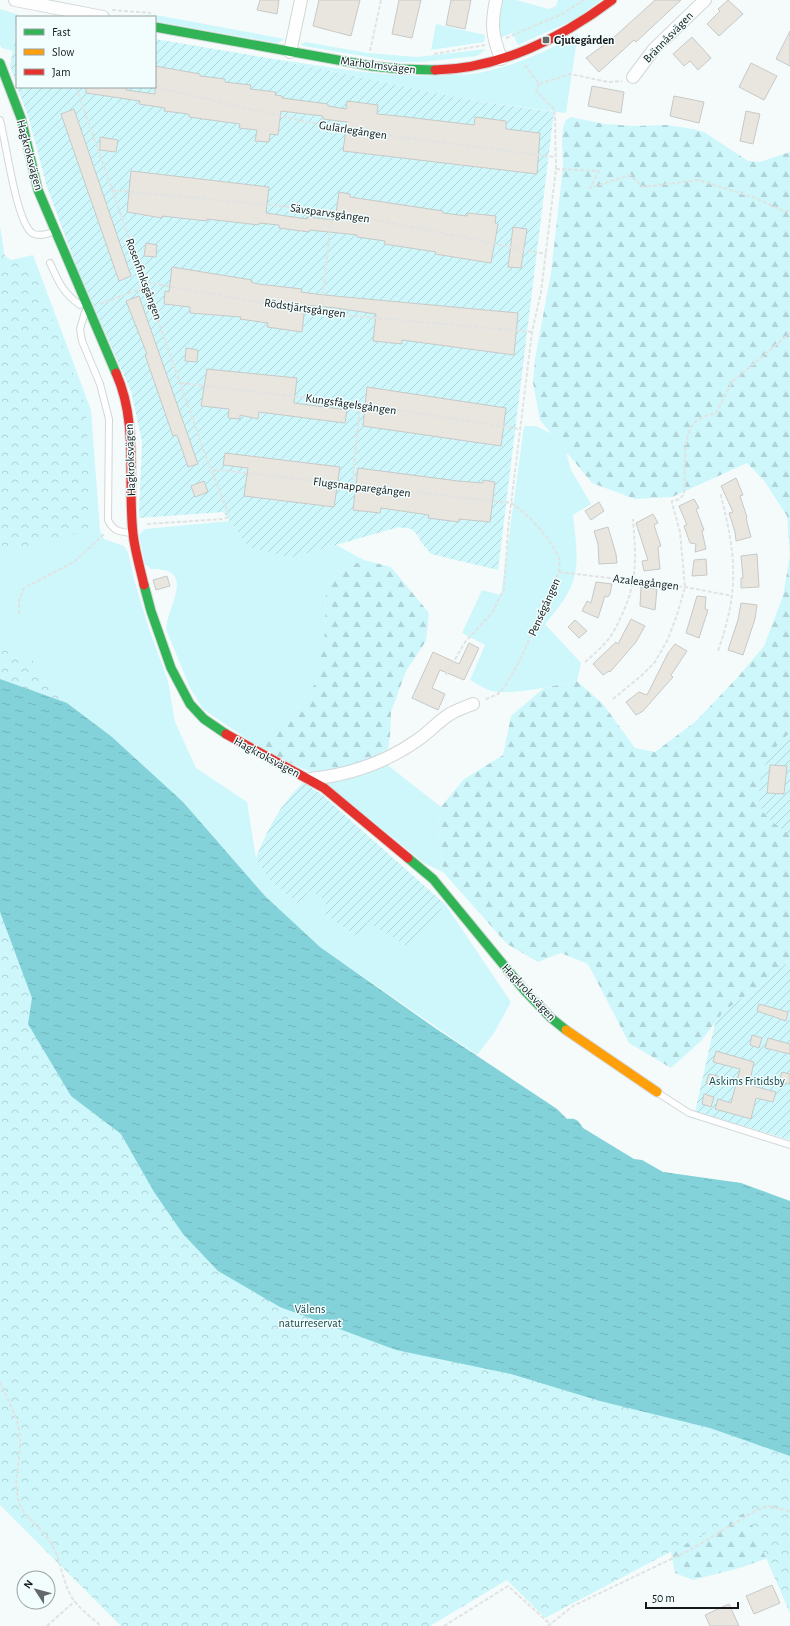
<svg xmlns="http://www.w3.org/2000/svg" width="790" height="1626" viewBox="0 0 790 1626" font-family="'Alegreya Sans',sans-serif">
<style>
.grass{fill:#cdf7fa}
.forest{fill:url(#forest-firs)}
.park{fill:url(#park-crowns)}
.garden{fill:url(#garden-furrows)}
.water{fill:url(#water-ripples)}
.building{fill:#e9e6df;stroke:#c7c9c7}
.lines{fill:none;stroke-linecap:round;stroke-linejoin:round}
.lane-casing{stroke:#d2d7d7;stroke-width:8}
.street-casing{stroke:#d2d7d7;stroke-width:14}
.fast-casing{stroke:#d2d7d7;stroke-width:11}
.slow-casing{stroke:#d2d7d7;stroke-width:11}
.jam-casing{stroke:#d2d7d7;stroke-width:11}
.path{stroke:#e1e3e3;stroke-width:2;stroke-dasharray:4 2;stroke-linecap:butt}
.lane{stroke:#fefefe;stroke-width:6}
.street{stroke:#fefefe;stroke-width:12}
.fast{stroke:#30b455;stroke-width:9}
.slow{stroke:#ff9f0a;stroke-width:9}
.jam{stroke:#e5322d;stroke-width:9}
.poi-dot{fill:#636868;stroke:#f2fdfe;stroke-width:1.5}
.labels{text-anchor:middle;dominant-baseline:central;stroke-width:3;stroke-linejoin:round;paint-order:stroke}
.street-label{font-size:12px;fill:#151919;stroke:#f2fdfe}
.poi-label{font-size:12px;font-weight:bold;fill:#151919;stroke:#f2fdfe;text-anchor:start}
.park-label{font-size:12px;fill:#17494c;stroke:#f2fdfe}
</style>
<defs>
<pattern id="forest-firs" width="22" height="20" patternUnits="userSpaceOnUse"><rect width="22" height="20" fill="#cdf7fa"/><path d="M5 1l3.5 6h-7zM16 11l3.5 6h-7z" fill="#afd3d6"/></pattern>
<pattern id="park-crowns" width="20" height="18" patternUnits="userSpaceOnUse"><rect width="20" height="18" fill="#cdf7fa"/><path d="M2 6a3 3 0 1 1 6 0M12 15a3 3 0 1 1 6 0" fill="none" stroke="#afd3d6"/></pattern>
<pattern id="garden-furrows" width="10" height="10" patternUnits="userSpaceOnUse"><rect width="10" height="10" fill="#cdf7fa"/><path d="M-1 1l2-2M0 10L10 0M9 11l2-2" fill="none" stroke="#afd3d6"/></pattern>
<pattern id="water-ripples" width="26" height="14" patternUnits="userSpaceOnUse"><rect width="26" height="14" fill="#83d2d9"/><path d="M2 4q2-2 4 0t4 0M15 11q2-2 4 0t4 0" fill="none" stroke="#70b4ba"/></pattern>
</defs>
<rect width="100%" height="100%" fill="#f5fbfb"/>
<path class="grass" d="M503,0H516L549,9L556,6L558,0H601L576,19L518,45L512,33L500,38L496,31Z
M0,9L19,15L17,17L13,51L2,48L0,45Z
M148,15L161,16L285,39L277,43L155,21V17H140Z
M436,24L485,35L484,42L431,50Z
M578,33L566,113L469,100L268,58C329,67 391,79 453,75C462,74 473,75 483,72C516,65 549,51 578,33Z
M306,42L368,53L417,57L486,49L477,56L421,62H399L303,46L300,44Z
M0,253L11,260L33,255L91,410L100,531L104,539L124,546L128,552L134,579L148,626L168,681L175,722L196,768L247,802L256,858L270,881L298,903L310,889L327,901L322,912L359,938L368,922L445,904L511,1002L494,1033L477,1055L320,947L265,896L183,802L112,737L67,703L0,679Z
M524,426H536L552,434L566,452L571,470L591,504L573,515C579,568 582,582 545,624L581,663L577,681C556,685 509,697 489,690C482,688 476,683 470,680L485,645L462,633L482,590L501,595Z
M230,521L249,547L290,558L336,545L364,560L341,570L326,588L325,633L315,684L288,719L253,743L203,709L190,688L166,629C168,604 197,568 151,569L145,564L139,535L145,529Z
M385,763L441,807L438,826L443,872L424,863L327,784L358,775Z"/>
<path class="forest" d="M571,117L604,124L635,126L666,125L693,129L704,132L748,161L760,162L790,152V734L786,736L763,811L790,835V963L786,964L751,992L724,1011L701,1041L671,1068L629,1043L588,964L561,953L538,962L507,944L443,872L438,826L441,807L463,780L503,755L511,716L544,688L577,681L603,704L635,748L655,752L696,721L737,678L764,646L783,596L790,555L787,516L765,482L747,463L672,497L635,499L592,483L540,420L533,383L535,359L551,273L563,167L562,140L563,127L566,120Z
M364,560L391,567L429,613L426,641L406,671L391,712L390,737L388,749C369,760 328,778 306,770C288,763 270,751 253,743L288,719L315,684L325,633L326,588L341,570Z
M733,1465L776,1555L743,1567L693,1580L675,1573L670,1547Z"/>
<path class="park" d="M0,226L6,264L30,261L86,407L91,530L0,553Z
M0,649L31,658L67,703L112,737L183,802L265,896L320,947L435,1028L557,1109L567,1119C576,1118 578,1120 583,1128L634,1160H642L663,1172L741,1183L790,1201V1613L746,1512L545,1618L507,1580L430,1626H121L0,1505Z"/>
<path class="garden" d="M17,27V86L10,66Z
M155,39L268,58L469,100L554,112L498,570L431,554L421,542L418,535L411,529L399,527L290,558L249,547L223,512L139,518L142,441L131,391L80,276L47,187L29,119L17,87H155Z
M790,734V835C784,831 765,817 762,810C752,783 768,749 790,734Z
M304,783L322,795L445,904L410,948L368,922L359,938L322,912L327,901L310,890L298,903L270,881L256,858C266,833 282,800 304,783Z
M790,963V1140L695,1112L715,1023L724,1011L751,992L786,964Z"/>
<path class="water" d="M0,679L67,703L112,737L183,802L265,896L320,947L435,1028L557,1109L567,1119C576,1118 578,1120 583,1128L634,1159L642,1160L663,1172L741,1183L790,1201V1456L710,1428L600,1401L511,1374L396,1350L280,1307L218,1271L183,1234L154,1192L121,1134L71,1096L28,1024L32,998L0,912Z"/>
<path class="building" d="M260,0H279L277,14L257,10Z
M319,0H360L351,36L313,26Z
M399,0H421L412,38L392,34Z
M451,0H471L465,29L446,25Z
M655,0H681L636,42L634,40L599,72L586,58L612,39Z
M728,0L743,14L719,36L707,24L720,11L718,9Z
M790,31V66L776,59Z
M692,37L711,58L698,70L690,61L684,66L673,54Z
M751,63L777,76L764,100L739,87Z
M155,66L200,74V76L225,79V82L251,85L250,89L276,92L275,95L282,96V98L328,104V106L346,109L347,101L378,105L377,114L398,116L474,125L475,117L506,121V129L540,133L537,174L343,151L347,122L323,119V116L281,111L278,135L270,134L269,142L255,141L257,130L239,128L240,124L189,117V114L164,111L165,108L139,104L140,101L86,93V87H127L126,90L155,94Z
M592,86L624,92L621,113L588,106Z
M674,96L704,102L699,123L670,116Z
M74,109L131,276L119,281L61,114Z
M746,111L760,114L753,144L740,141Z
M100,137L118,140L116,152L100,150Z
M131,171L269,187L266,213L307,219V217L335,220L339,192L350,194V197L443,211V213L467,216V213L496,216L495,223L498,224L491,263L435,254L436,252L384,244L385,241L357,237V235L310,230L309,232L279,228V225L259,223V225L207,219V221L162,216V218L127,212Z
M513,227L527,229L521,268L508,267Z
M146,243L157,245L156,257L144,256Z
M172,267L252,280L251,282L258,284L302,289L301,292L324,295L518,313L514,355L402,340V344L373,341L376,314L336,308L305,305L302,332L267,327L268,323L240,319L241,317L190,313V307L164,304L165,291L169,292Z
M139,296L198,464L188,467L177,435L173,436L145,355L147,354L126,301Z
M186,348L198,350L197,362L185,361Z
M207,369L297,378L294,403L347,410L345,423L259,412L258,419L240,415V419L228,418L229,409L201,406Z
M367,387L506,408L501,446L363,426Z
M225,453L340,467L334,507L244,496L248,468L223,465Z
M358,468L458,481L483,483V480L495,482L490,522L459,519V522L428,518L429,515L381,508L380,513L353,510Z
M736,478L743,495L740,496L747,517L746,518L751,537L736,541L735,532L729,513L733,512L721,486Z
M204,481L208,492L195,497L191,486Z
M694,499L699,508L696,509L704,530L702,531L706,549L695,552L696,544L690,543L684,526L687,525L679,506Z
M599,502L604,511L591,520L585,511Z
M653,514L658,523L654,525L661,546L658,547L660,569L644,571L642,561L648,560L636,523Z
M608,527L616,554L617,563L599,564L598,544L594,531Z
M757,554L759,587L741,588V578H743L741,556Z
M706,559L707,575L692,576L694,560Z
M167,576L170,586L156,590L153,580Z
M596,582L612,584L610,594L608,597L605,596L598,618L582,611L587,601L591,603Z
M641,587L657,589L655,610L640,606Z
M697,596L706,597L705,609L708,610L699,638L686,633Z
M741,603L757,605L755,619L743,655L728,650L738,620Z
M631,619L645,626L636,642L610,672L609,671L603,675L593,664L616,642L618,644Z
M575,620L587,631L579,638L568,627Z
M469,643L479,648L464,680L440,670L432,688L445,694L438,710L412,698L433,652L459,664Z
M675,644L687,651L671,675L673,677L643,711L636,715L626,702L639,692L647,695L668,653Z
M770,765L787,766L784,794L767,793Z
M759,1004L788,1012L786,1021L757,1011Z
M752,1035L762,1038L759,1048L750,1045Z
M768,1038L790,1044V1054L765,1048Z
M716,1051L754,1062L749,1085L776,1092L773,1102L756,1098L751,1119L715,1109L718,1099L731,1103L740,1069L713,1062Z
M782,1072L790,1074V1084L779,1082Z
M709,1074L718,1076L716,1086L706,1083Z
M704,1094L714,1097L711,1107L702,1104Z
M772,1585L780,1603L754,1614L746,1596Z
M729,1604L739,1626H710L705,1615Z"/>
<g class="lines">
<defs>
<path id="lane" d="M0,120C6,142 16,221 32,233C38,237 47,234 53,232
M50,263C59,282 62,292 80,305
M85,312L80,329L82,341L100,384L109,419L108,520C113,531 120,532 131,533
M658,1093L689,1113L790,1145"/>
<path id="street" d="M15,0L103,17
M496,0C491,25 492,35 501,59
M290,52L301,0
M633,77L654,49L705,0
M310,779C349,775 387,762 419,739C430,731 439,721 450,714C457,710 465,707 473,704"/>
<path id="fast" d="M155,27L371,66L400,69L435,70
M0,63L21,118L38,190L116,373
M144,585L151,611L171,668L190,704L204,719L226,734
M408,858L433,879L525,991L551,1018L566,1030"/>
<path id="slow" d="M566,1030L657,1092"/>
<path id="jam" d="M435,70C499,69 562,38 612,0
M116,373C139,424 127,480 133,534C135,551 140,568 144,585
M226,734L324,788L408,858"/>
</defs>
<use href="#lane" class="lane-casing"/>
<use href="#street" class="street-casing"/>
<use href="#fast" class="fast-casing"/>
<use href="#slow" class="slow-casing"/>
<use href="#jam" class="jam-casing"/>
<path class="path" d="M112,10L151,13
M506,38L562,14L584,0
M370,51L381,0
M434,54L485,45
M525,65L539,84L570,74L608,82L622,81
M76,87L206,457L227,509L228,517L223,519L147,524
M154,87L338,129L555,157
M556,169L599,171L590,188L630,175L643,187L698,180L753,197L784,211H790
M112,190L332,211L546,254
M100,304L140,289L144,282L321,313L532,332
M321,313L332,211
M181,383L360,404L520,429
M213,471L221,470L511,503C528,514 553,540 559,559C560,563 559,568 559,572L520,660L505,686L498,694L484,700
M352,486L360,404
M559,572L685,587L733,596
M19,614V600L24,588L74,562L105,533
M718,651C740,588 736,555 720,492
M585,662C592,656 599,650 605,643C612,636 617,626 621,617C638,580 636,559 633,519
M446,675L465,642L492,613L504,589L508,529L532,332L541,292L556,169L555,116L554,109L536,91L539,84
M613,699L641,676L655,662L668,639L677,615L685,587L680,532L672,503V501L680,499L684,494C687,475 679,431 699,419C703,416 711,415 716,413L732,382L790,333
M0,1382C7,1399 20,1420 20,1439C21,1458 13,1480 18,1499C22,1516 40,1526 49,1540C61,1557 61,1578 71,1596C77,1607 91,1617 101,1626
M47,1626L75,1601
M444,1626L508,1586L550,1624
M548,1626L573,1606L690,1550L755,1511L767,1506L790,1511"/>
<use href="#lane" class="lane"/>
<use href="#street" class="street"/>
<use href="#fast" class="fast"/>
<use href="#slow" class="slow"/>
<use href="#jam" class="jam"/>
</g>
<rect class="poi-dot" x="542" y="36" width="8" height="8" rx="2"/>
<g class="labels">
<g class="street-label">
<text transform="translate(668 37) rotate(-46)">Brännåsvägen</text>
<text transform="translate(378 65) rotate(7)">Marholmsvägen</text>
<text transform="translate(353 130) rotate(9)">Gulärlegången</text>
<text transform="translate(30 155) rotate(75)">Hagkroksvägen</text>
<text transform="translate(330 213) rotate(8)">Sävsparvsgången</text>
<text transform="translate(144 279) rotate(70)">Rosenfinksgången</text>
<text transform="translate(305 308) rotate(8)">Rödstjärtsgången</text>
<text transform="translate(351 404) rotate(8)">Kungsfågelsgången</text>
<text transform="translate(130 460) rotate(-92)">Hagkroksvägen</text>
<text transform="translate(362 487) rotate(7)">Flugsnapparegången</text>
<text transform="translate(646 582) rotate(7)">Azaleagången</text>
<text transform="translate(544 607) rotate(-66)">Penségången</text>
<text transform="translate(267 757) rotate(28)">Hagkroksvägen</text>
<text transform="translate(529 992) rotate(47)">Hagkroksvägen</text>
</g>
<g class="poi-label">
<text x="554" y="40">Gjutegården</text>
</g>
<g class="park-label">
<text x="747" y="1081">Askims Fritidsby</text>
<text x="310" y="1309">Välens<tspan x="310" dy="14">naturreservat</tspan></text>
</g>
</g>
<rect x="16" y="16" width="140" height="72" fill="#f2fdfe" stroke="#9aa2a2"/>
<rect x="24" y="29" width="20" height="6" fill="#30b455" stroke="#9aa2a2"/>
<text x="52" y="36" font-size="12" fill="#151919">Fast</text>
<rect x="24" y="49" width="20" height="6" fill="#ff9f0a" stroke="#9aa2a2"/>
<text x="52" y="56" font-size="12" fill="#151919">Slow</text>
<rect x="24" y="69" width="20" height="6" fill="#e5322d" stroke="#9aa2a2"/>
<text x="52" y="76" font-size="12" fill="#151919">Jam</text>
<g transform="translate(36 1590) rotate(306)"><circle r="19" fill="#f2fdfe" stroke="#9aa2a2"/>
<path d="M0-3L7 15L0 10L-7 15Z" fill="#636868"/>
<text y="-6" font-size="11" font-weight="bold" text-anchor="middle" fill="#151919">N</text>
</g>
<path d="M646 1602v6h92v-6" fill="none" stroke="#151919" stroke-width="2"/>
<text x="652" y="1602" font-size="12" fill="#151919" stroke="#f2fdfe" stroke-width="3" paint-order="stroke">50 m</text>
</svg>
